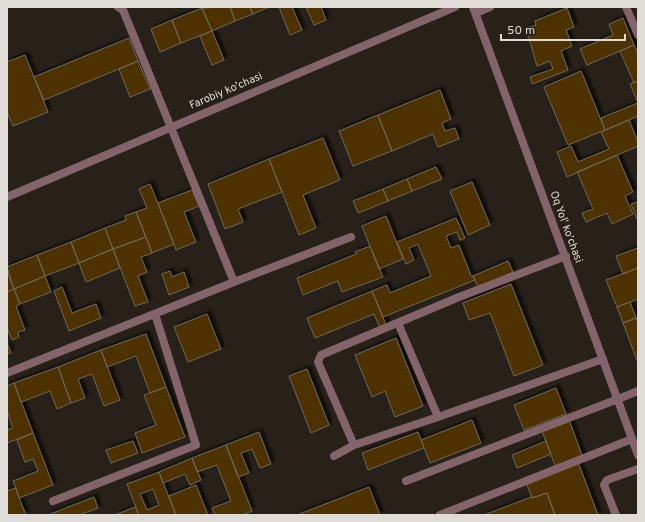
<svg xmlns="http://www.w3.org/2000/svg" width="645" height="522" viewBox="0 0 645 522" font-family="Overpass,sans-serif">
<style>
.building{fill:#4d3200;stroke:#6d675d;fill-rule:evenodd;filter:url(#shadow)}
.lines{fill:none;stroke-linecap:round;stroke-linejoin:round}
.service{stroke:#83646a;stroke-width:8}
.minor{stroke:#83646a;stroke-width:8}
.tertiary{stroke:#83646a;stroke-width:8}
.labels{text-anchor:middle;dominant-baseline:central;stroke-width:3.5;stroke-linejoin:round;paint-order:stroke}
.street-label{font-size:11px;fill:#dfdbd6;stroke:#272119}
</style>
<defs>
<filter id="shadow"><feDropShadow dx="3.5" dy="-3.5" stdDeviation="1" flood-color="#0009"/></filter>
</defs>
<rect width="100%" height="100%" fill="#272119"/>
<path class="building" d="M230,7L235,21L212,31L202,8Z
M230,7H250L253,14L235,21Z
M250,7H269L253,14Z
M279,7H292L302,30L290,35Z
M306,7H321L326,20L314,25Z
M202,8L212,31L181,43L172,20Z
M567,8L574,27L566,30L572,46L561,51L568,70L532,84L530,77L553,69L550,61L537,66L526,28L536,25L535,21Z
M623,18L634,45L587,65L580,49L613,35L609,24Z
M172,20L181,43L160,52L151,29Z
M212,31L224,60L212,65L200,36Z
M129,38L138,61L44,100L34,77Z
M634,45L638,54V81L634,83L620,51Z
M25,55L48,112L13,126L7,112V62Z
M138,61L150,89L130,97L119,69Z
M581,71L605,130L568,145L544,87Z
M638,81V103L630,84Z
M440,90L451,119L442,123L445,131L455,128L459,139L438,147L433,134L392,151L378,115Z
M638,103V116L605,130L601,118Z
M378,115L392,151L353,166L339,131Z
M629,120L638,142V146L567,177L557,152L571,146L578,162L609,149L601,132Z
M323,138L340,180L303,195L316,228L299,235L269,159Z
M617,155L633,192L625,196L633,214L612,224L607,213L586,222L582,213L593,209L577,172Z
M269,159L282,192L238,209L243,222L225,229L208,184Z
M436,167L442,179L412,191L407,179Z
M407,179L412,191L388,201L383,189Z
M472,182L490,225L468,235L450,191Z
M150,184L174,244L152,253L136,212L147,208L139,189Z
M383,189L388,201L358,213L353,201Z
M192,190L199,206L184,212L196,242L176,250L158,203Z
M638,202V219H637L631,204Z
M136,212L146,237L113,249L105,228L126,220L125,216Z
M386,216L403,259L379,269L362,226Z
M456,218L465,238L460,240L457,232L446,236L451,248L459,245L471,276H473L475,280L383,317L372,291L387,285L390,293L431,276L418,244L409,248L414,260L406,264L397,242Z
M105,228L113,249L79,263L71,242Z
M146,237L152,253L141,257L147,272L138,276L148,302L135,306L113,249Z
M71,242L79,263L45,276L37,255Z
M370,246L383,277L342,292L338,281L303,295L297,278L356,254L355,252Z
M638,248V268L623,274L616,256Z
M113,249L120,268L86,282L79,263Z
M37,255L45,276L14,289L7,267Z
M508,261L513,272L478,287L473,276Z
M638,268V299L617,307L606,280Z
M7,271L14,289L7,292Z
M170,271L172,277L184,272L189,287L169,295L162,274Z
M45,276L51,292L20,304L14,289Z
M511,284L543,365L514,376L490,313L469,320L463,303Z
M62,287L72,313L96,304L101,318L69,331L54,291Z
M14,289L20,304L16,306L25,330L18,332L19,337L12,340L7,328V292Z
M372,291L387,327L381,330L374,314L315,338L307,318Z
M630,302L636,318L623,323L617,307Z
M207,314L221,349L188,362L174,327Z
M636,318L638,323V363L623,323Z
M146,334L166,387L150,393L136,356L107,367L101,350Z
M396,338L423,406L395,417L385,391L372,397L355,355Z
M7,343L11,353L7,354Z
M101,350L120,400L104,406L92,374L78,379L85,398L71,403L58,367Z
M58,367L71,403L57,409L50,391L21,402L14,383Z
M307,369L329,425L311,433L289,376Z
M14,383L33,433L7,443V430L13,428L7,411V386Z
M166,387L185,437L142,453L135,433L156,425L144,395Z
M556,388L566,414L524,430L514,405Z
M472,420L481,443L430,463L421,440Z
M569,420L583,458L556,468L542,431Z
M259,432L271,464L260,468L252,449L241,453L249,473L238,477L226,445Z
M418,432L424,448L368,470L362,453Z
M33,433L53,485L19,498L13,481L38,471L33,459L25,462L17,440Z
M133,441L138,453L111,463L106,450Z
M546,441L551,454L517,468L512,455Z
M226,445L252,511L242,515H215L212,508L231,501L217,465L197,472L192,458Z
M192,458L201,480L190,485L185,474L163,483L159,472Z
M578,462L598,515H555L547,493L532,498L526,482Z
M159,472L176,515H139L127,484ZM153,489L159,505L147,510L140,494Z
M196,485L208,515H176L169,496Z
M369,487L380,515H297Z
M16,488L19,498L26,515H7V491Z
M547,493L555,515H484L531,497L532,498Z
M94,497L98,508L79,515H48Z
M135,507L139,515H115Z"/>
<g class="lines">
<path class="service" d="M626,7L638,35
M476,13L490,7
M234,282L351,237
M398,323L438,417
M7,373L234,282L123,10L118,7
M354,445L318,362L321,355L459,297L566,256
M334,456L354,445L438,417L603,359
M406,481L618,399
M53,501L196,445L155,314
M440,515L632,439
M616,515L604,485L607,480L638,469"/>
<path class="minor" d="M7,197L455,7
M618,399L638,391"/>
<path class="tertiary" d="M473,7L638,455"/>
</g>
<g class="labels">
<g class="street-label">
<text transform="translate(226 91) rotate(-23)">Farobiy ko'chasi</text>
<text transform="translate(566 227) rotate(70)">Oq Yol' ko'chasi</text>
</g>
</g>
<rect width="645" height="522" fill="none" stroke="#dfdbd6" stroke-width="16"/>
<path d="M501 34v6h124v-6" fill="none" stroke="#dfdbd6" stroke-width="2"/>
<text x="507" y="34" font-size="12" fill="#dfdbd6" stroke="#272119" stroke-width="3" paint-order="stroke">50 m</text>
</svg>
